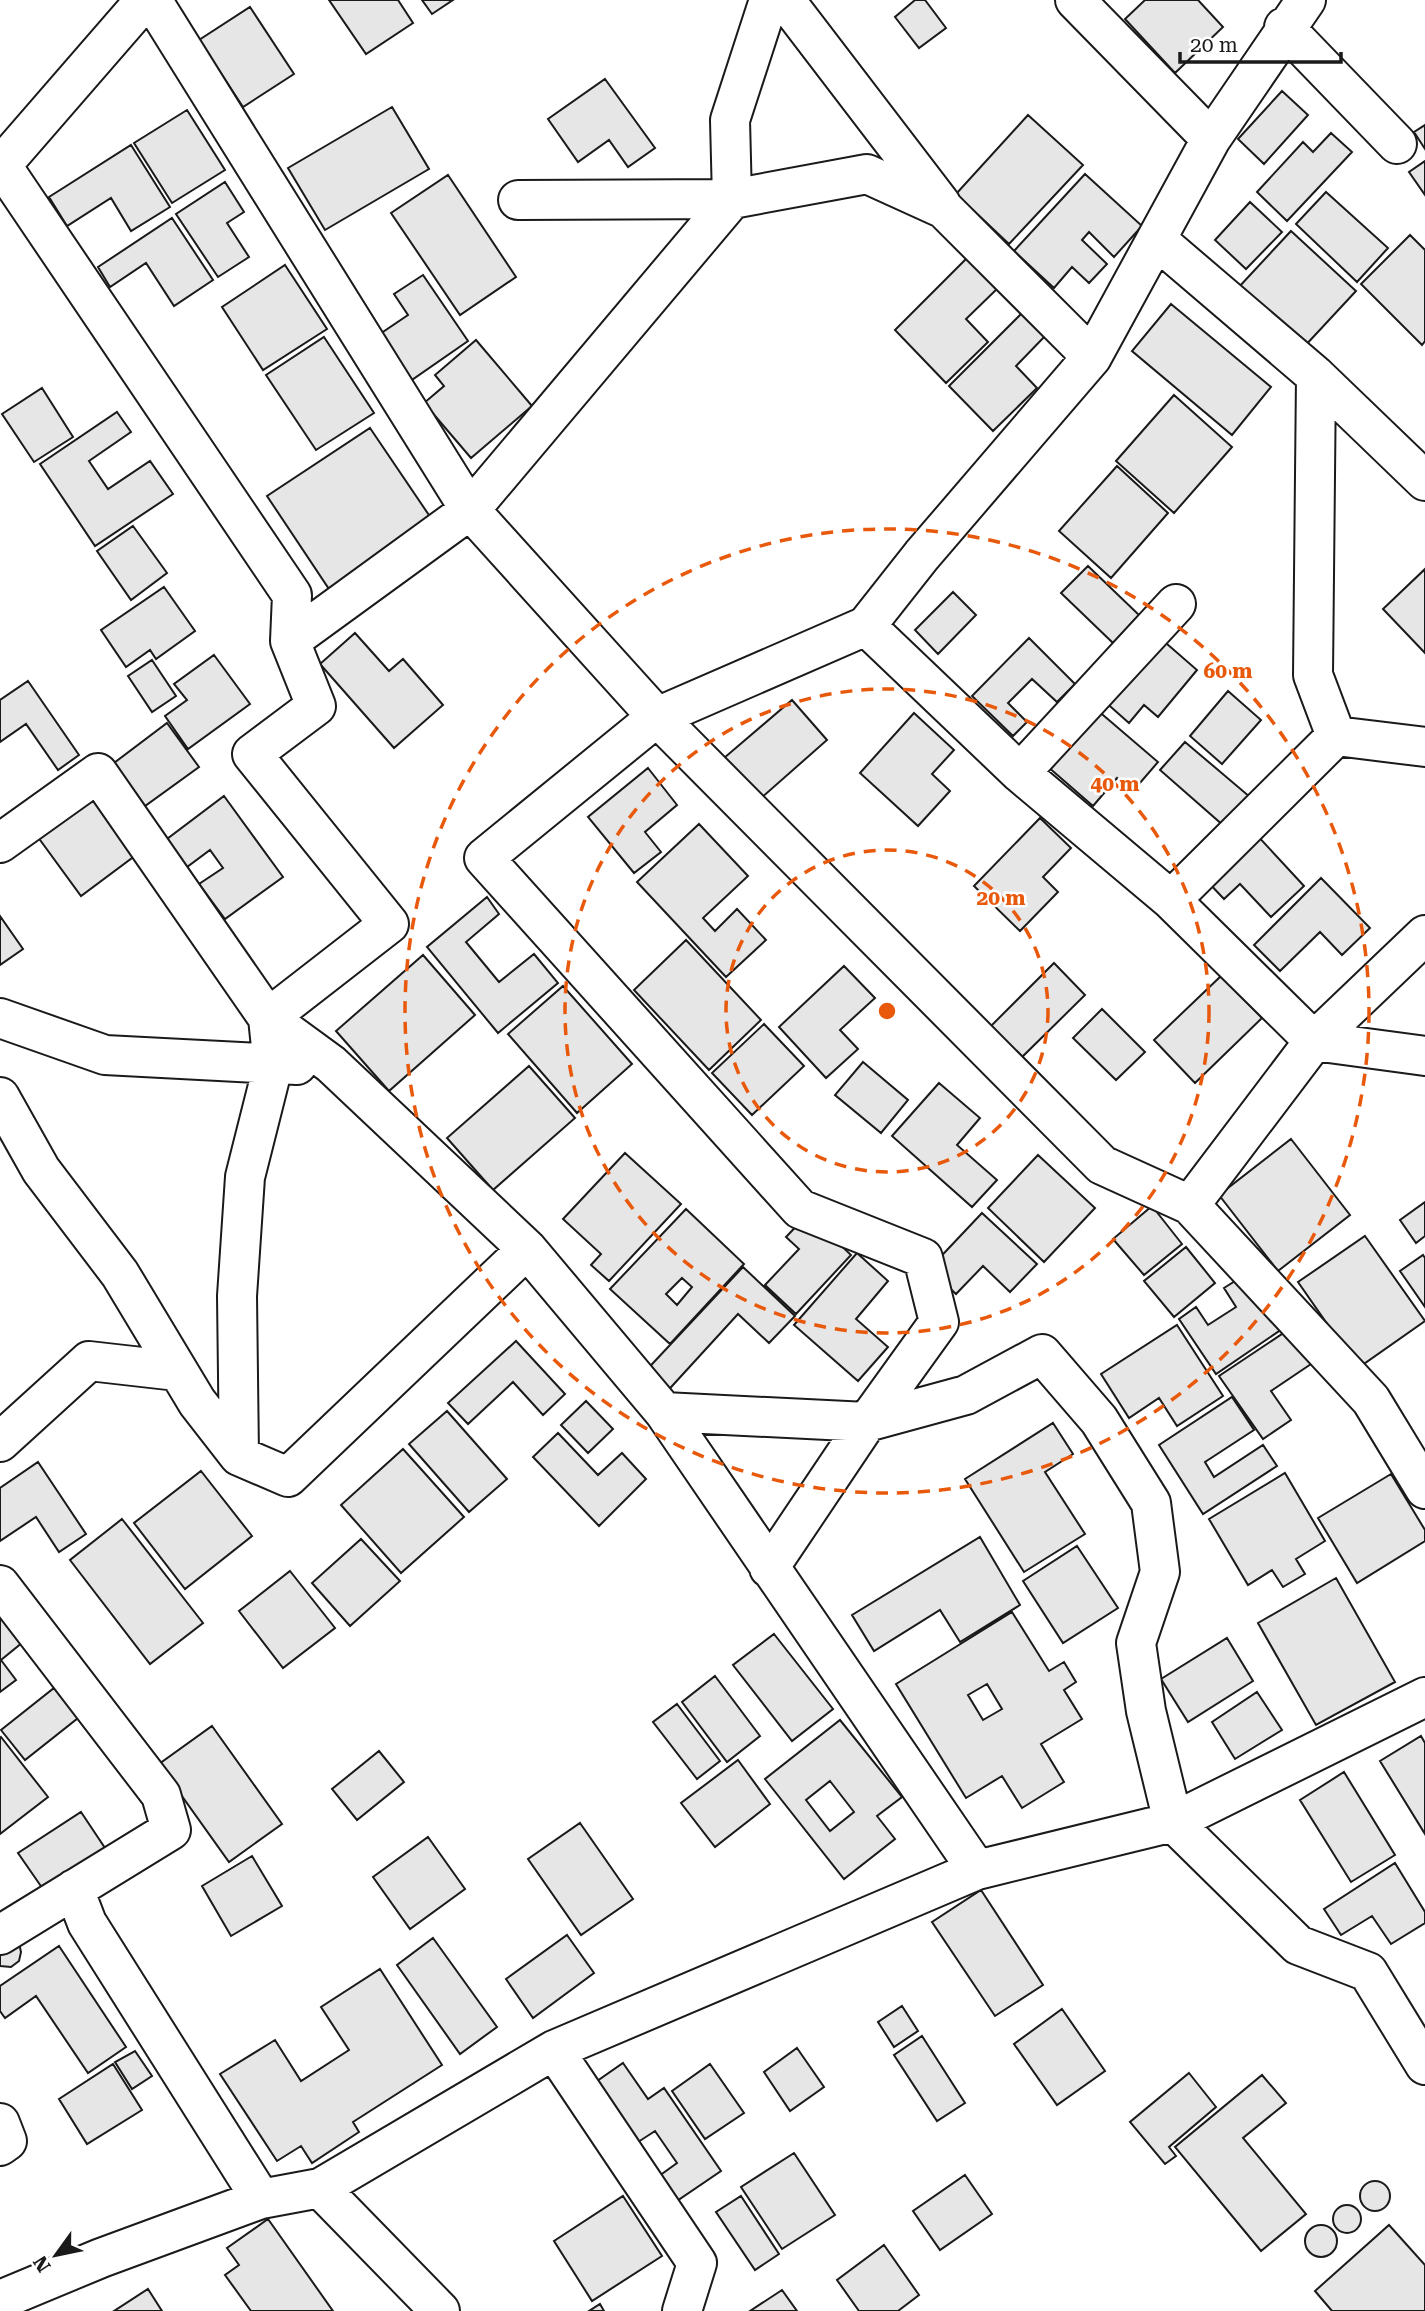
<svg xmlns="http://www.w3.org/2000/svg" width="1425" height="2311" viewBox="0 0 1425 2311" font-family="'Roboto Serif',serif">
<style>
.building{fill:#e6e6e6;stroke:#1a1a1a;stroke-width:2;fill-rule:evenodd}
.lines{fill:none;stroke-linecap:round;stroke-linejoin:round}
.street-casing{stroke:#1a1a1a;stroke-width:42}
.street{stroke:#fff;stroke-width:38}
.ring{fill:none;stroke:#e8590c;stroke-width:3.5;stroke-dasharray:12 9}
.centre{fill:#e8590c;stroke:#fff;stroke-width:3.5}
.ring-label{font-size:21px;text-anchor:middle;font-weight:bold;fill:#e8590c;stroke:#fff;stroke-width:5;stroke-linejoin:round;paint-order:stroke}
</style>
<rect width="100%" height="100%" fill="#fff"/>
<path class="building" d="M329,0H398L413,23L366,54Z
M422,0H453L432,14Z
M915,0H925L946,28L919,48L895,17Z
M1145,0H1198L1223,27L1175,73L1125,19Z
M250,7L294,74L243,107L199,40Z
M605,79L655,148L628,167L609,140L578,162L548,119Z
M1282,91L1308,115L1264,164L1238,139Z
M392,107L429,169L325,230L288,168Z
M187,110L225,170L172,203L134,143Z
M1028,115L1083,165L1009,244L956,194Z
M1425,125V149L1414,132Z
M1331,133L1352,152L1287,221L1257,192L1303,142L1313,152Z
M131,145L170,207L131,231L111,198L67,226L49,197Z
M1425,161V195L1409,172Z
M1085,174L1142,226L1114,257L1089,232L1082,240L1107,264L1089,283L1072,267L1054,288L1014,251Z
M448,175L516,277L460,315L391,213Z
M225,182L244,212L227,223L249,257L218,277L176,214Z
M1326,192L1388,248L1357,282L1296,224Z
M1250,202L1282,232L1246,269L1215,240Z
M172,218L213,280L174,306L146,263L110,287L98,267Z
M1291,231L1356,291L1303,348L1238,288Z
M1410,235L1425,250V341L1422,345L1361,284Z
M969,256L999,287L966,319L988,342L946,383L895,330Z
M285,265L327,329L263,370L222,307Z
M423,275L468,341L406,384L374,338L408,315L394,294Z
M1171,304L1271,387L1232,435L1132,351Z
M1026,309L1049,332L1016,366L1037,388L993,431L949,386Z
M324,337L374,413L316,450L266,375Z
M476,340L532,406L471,458L424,403L444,386L435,375Z
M42,388L73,437L34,462L2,414Z
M1174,395L1232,447L1174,513L1116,461Z
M117,412L131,432L89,461L108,489L150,461L173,494L95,546L40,464Z
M370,428L435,524L331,592L267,496Z
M1117,466L1168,513L1111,578L1059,531Z
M133,526L167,573L131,600L97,551Z
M1088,566L1139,615L1113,643L1061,593Z
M1425,569V653L1383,609Z
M164,587L195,631L156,659L150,650L126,667L101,630Z
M953,592L976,615L938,654L915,630Z
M355,633L389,671L403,659L443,705L394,748L320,664Z
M1159,637L1197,670L1158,717L1144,705L1129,723L1103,700Z
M1029,638L1075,684L1057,702L1032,679L1008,703L1027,722L1013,736L972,696Z
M214,655L250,704L188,749L165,716L187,700L174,684Z
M152,660L176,696L152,712L128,676Z
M28,681L79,755L58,770L26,724L0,742V700Z
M1228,691L1261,720L1222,764L1190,736Z
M792,700L827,740L760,799L724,758Z
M1096,709L1158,762L1133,791L1117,778L1093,806L1047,766Z
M914,713L954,750L932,774L950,791L918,826L860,773Z
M167,723L199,767L145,806L114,763Z
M1185,742L1250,797L1224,826L1160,770Z
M648,768L677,805L645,832L661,852L634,873L588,817Z
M90,793L136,855L81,896L35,833Z
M224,796L283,877L225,919L199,884L223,868L210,850L187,867L167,839Z
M1040,818L1071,848L1043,877L1058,892L1020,931L974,886Z
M699,824L748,876L703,918L715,931L737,909L766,940L726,977L637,882Z
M1255,833L1304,886L1271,917L1240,884L1224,899L1206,880Z
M1321,878L1370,928L1342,955L1320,932L1280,971L1254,945Z
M487,897L499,914L466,942L499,982L534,954L558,983L498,1033L427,947Z
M0,916L23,949L0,965Z
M686,940L761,1020L709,1070L634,990Z
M423,955L475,1015L389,1091L336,1031Z
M1054,963L1085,995L1015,1064L984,1033Z
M844,966L875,998L840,1030L858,1049L826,1078L779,1027Z
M1221,976L1262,1018L1195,1083L1154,1040Z
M563,986L632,1064L577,1113L508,1034Z
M1102,1009L1145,1052L1116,1080L1073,1038Z
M764,1024L804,1066L752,1115L712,1073Z
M863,1062L908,1100L881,1133L835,1095Z
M529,1066L575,1118L493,1190L447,1138Z
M939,1083L980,1118L957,1145L997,1180L972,1207L892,1136Z
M1291,1139L1350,1215L1278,1271L1219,1195Z
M625,1153L681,1204L609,1281L591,1265L601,1254L563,1219Z
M1038,1155L1095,1208L1044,1262L988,1208Z
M1425,1202V1236L1416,1243L1400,1220Z
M1152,1206L1182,1244L1144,1275L1113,1239Z
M686,1209L744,1264L670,1344L610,1289ZM682,1278L692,1287L677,1305L666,1294Z
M982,1213L1037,1264L1010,1292L983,1266L956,1294L929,1269Z
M808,1214L851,1255L796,1314L765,1285L799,1249L786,1237Z
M1365,1236L1425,1321L1358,1368L1298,1282Z
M1186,1247L1215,1283L1174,1317L1144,1281Z
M857,1253L888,1281L856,1319L888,1347L858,1381L794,1325Z
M1423,1255L1425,1258V1307L1400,1271Z
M743,1267L795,1316L769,1343L738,1314L662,1397L640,1377Z
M1251,1271L1288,1325L1216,1374L1179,1319L1196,1307L1208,1325L1236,1307L1224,1288Z
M1177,1325L1223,1396L1177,1426L1159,1398L1129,1418L1101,1374Z
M1291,1328L1314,1362L1271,1391L1291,1420L1263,1439L1219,1376Z
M516,1341L565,1394L543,1415L513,1382L468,1424L448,1403Z
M1232,1397L1254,1430L1205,1462L1214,1477L1263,1445L1277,1466L1203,1514L1159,1445Z
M586,1401L613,1429L588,1453L561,1425Z
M447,1411L507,1479L469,1512L409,1444Z
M1053,1423L1073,1454L1045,1472L1085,1534L1024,1572L965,1479Z
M558,1433L598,1475L622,1453L646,1479L599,1526L533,1457Z
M403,1449L464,1517L401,1573L341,1505Z
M38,1462L86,1534L59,1552L36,1517L0,1541V1488Z
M201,1471L252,1536L185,1589L134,1523Z
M1285,1473L1325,1541L1296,1559L1305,1574L1283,1587L1272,1570L1248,1585L1209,1519Z
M1391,1474L1425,1530V1541L1357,1583L1318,1518Z
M122,1519L203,1623L150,1664L70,1560Z
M980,1537L1020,1605L960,1642L940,1610L874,1651L852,1615Z
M361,1539L400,1581L350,1626L312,1583Z
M1077,1546L1118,1608L1063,1643L1023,1581Z
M290,1571L335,1628L283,1668L239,1611Z
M1336,1578L1395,1682L1316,1725L1258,1623Z
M0,1612L23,1642L1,1660L16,1680L0,1692Z
M1012,1612L1049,1671L1064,1662L1076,1682L1064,1690L1082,1719L1041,1744L1064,1782L1022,1808L1002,1776L966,1798L896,1684ZM987,1684L1002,1709L983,1720L968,1695Z
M774,1634L833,1709L792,1741L733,1665Z
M1227,1638L1253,1681L1188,1722L1161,1679Z
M715,1676L760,1736L727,1762L682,1702Z
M54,1688L78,1718L25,1760L1,1730Z
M1257,1692L1282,1730L1235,1759L1212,1722Z
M677,1704L720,1761L697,1779L653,1722Z
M840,1720L902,1797L877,1816L895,1839L844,1879L765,1779ZM830,1781L854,1812L830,1831L806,1800Z
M212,1726L282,1824L229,1862L159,1764Z
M1421,1736L1425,1743V1834L1380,1761Z
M1,1737L48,1797L0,1834V1738Z
M379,1751L404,1782L357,1820L332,1789Z
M738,1760L770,1804L715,1847L681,1803Z
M1344,1772L1395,1855L1351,1882L1300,1800Z
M81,1812L107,1851L45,1892L18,1853Z
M580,1823L633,1899L581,1935L528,1859Z
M428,1837L465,1889L410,1929L373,1877Z
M252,1856L282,1906L231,1936L202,1886Z
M1395,1863L1425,1912V1923L1391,1944L1372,1916L1341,1935L1324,1909Z
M981,1890L1043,1985L995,2016L932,1922Z
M567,1935L594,1973L533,2018L506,1979Z
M433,1938L497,2027L460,2054L397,1965Z
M0,1939L19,1943L21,1952L19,1961L11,1967L0,1966Z
M59,1946L126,2047L88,2073L36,1996L5,2018L0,2011V1986Z
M380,1969L442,2065L353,2122L359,2132L312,2163L301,2146L277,2161L220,2074L275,2040L301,2081L349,2050L321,2007Z
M902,2006L918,2031L894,2047L878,2022Z
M1062,2009L1105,2071L1057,2105L1014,2044Z
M922,2036L965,2103L937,2121L894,2055Z
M797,2048L824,2087L790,2111L764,2072Z
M135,2051L152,2076L132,2089L115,2062Z
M623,2063L648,2099L664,2088L721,2171L665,2209L648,2184L677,2163L655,2131L632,2146L590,2086Z
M113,2064L142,2110L87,2144L59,2099Z
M710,2064L744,2113L705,2139L672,2091Z
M1189,2073L1216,2107L1169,2147L1176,2156L1165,2164L1130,2122Z
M1262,2075L1286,2103L1243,2138L1306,2214L1261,2251L1175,2147Z
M794,2153L835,2215L782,2249L741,2187Z
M965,2175L992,2214L940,2250L913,2211Z
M1360 2196a15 15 0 1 1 30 0a15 15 0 1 1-30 0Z
M623,2196L662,2256L592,2301L554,2241Z
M741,2196L779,2254L755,2270L716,2212Z
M1333 2219a14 14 0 1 1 28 0a14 14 0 1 1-28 0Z
M268,2219L333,2311H251L225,2275L239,2265L227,2248Z
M1389,2225L1425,2265V2311H1332L1315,2291Z
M1305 2241a16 16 0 1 1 32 0a16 16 0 1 1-32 0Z
M884,2245L919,2295L898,2311H859L837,2280Z
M148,2289L162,2311H114Z
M782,2290L797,2311H750Z
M600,2304L604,2311H589Z"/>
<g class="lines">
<defs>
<path id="street" d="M152,0L470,510L657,717L1102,1165L1190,1205L1371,1400L1425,1489
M785,0L941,204
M1075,0L1211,139
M1284,27L1397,144
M2,166L292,595L290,641
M0,167L145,0
M518,200L732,199L867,174L944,209L1092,357
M1157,240L1316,376L1425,481
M1316,376L1313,675L1336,736
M866,626L1020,773L1171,900
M1425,747L1336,736L1171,900L1314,1041L1425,1056
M1020,773L1176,604
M0,843L98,773L268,1018L331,1064L527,1249L664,1412L977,1870
M0,1018L105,1055L297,1065
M268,1018L389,924L252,754L316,706L290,641L470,510L732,199L730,120L769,0
M0,1097L41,1170L120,1274L197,1402L239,1456L288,1477L527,1249
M1190,1205L1314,1041L1425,935
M664,1412L867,1422L966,1395L1042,1354L1099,1420L1151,1503L1160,1572L1136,1643L1146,1711L1173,1822L1298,1945L1368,1972L1425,2065
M0,1442L89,1361L177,1371
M239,1456L237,1296L245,1177L273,1066L268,1018
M769,1568L867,1422L939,1322L923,1258L800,1209L484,858L657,717L866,626L922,555L1092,357L1211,139L1306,0
M0,1585L161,1795L171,1830L0,1935
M74,1889L87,1923L261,2199
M554,2050L697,2263L682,2311
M0,2123L7,2141L0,2146
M320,2188L440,2311
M0,2300L101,2258L261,2199L320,2188L554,2050L977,1870L1173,1822L1425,1697"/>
</defs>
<use href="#street" class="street-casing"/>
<use href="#street" class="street"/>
</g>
<g class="ring">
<circle cx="887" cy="1011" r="161"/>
<circle cx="887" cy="1011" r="322"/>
<circle cx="887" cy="1011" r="482"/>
</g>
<circle cx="887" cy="1011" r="10" class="centre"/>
<g class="ring-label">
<text x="1228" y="678">60 m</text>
<text x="1115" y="791">40 m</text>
<text x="1001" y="905">20 m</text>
</g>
<g transform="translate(56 2255) rotate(237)" stroke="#ffffff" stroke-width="5" paint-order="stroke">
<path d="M0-5L12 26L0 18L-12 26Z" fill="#1a1a1a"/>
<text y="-10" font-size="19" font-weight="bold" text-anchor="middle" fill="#1a1a1a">N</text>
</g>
<path d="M1180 52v10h161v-10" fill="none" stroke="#1a1a1a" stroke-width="3.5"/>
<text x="1190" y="52" font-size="21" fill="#1a1a1a" stroke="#ffffff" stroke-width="5" paint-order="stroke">20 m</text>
</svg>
